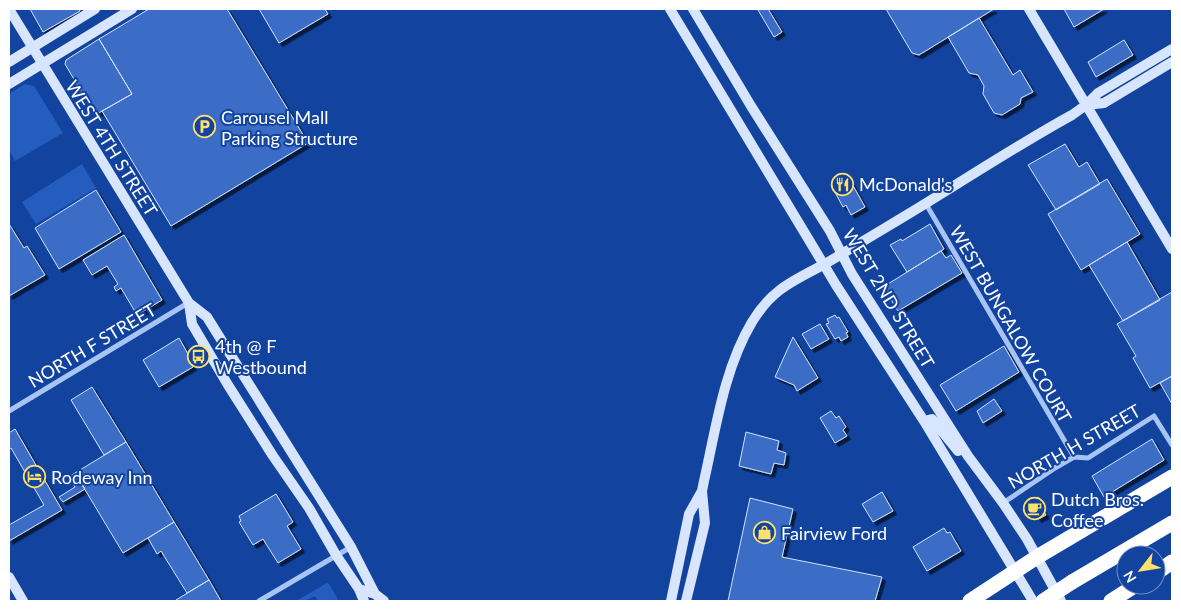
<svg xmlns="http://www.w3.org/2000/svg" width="1181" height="610" viewBox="0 0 1181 610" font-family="Lato,sans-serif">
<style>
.green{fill:#245dbd}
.building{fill:#3a6dc6;stroke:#d1e2fe;filter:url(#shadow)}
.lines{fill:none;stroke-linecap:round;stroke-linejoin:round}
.street{stroke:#a8c4f5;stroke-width:5}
.secondary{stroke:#d8e5fe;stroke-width:10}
.highway{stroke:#fff;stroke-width:15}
.highway-bridge{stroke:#fff;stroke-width:15}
.labels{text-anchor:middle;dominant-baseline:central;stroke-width:4;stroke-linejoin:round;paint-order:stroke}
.poi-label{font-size:18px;fill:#fff;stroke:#11439f;text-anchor:start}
.street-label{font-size:18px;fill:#fff;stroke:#11439f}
</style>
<defs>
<filter id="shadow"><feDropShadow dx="3.5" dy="3.5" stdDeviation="0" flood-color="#0009"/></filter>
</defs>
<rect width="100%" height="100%" fill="#11439f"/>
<path class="green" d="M25,84L34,86L63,133L15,161L9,150V94Z
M82,164L96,188L36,224L22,202Z
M327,583L329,584L338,599L335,601H318L315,596L304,601H296Z"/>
<path class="building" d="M30,9H79L80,11L43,32Z
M149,9H227L308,143L171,226L102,111L132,94L99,39Z
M259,9H325L328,14L279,43Z
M760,9H768L782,32L774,37L758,10Z
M886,9H994L919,55L912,53Z
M1064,9H1104L1074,27Z
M979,18L1013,75L1020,70L1033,92L1021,98L1020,104L1002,115L994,113L983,94L984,86L978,75L969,73L948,37Z
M99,39L132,94L95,115L65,64L66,60Z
M1124,40L1133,55L1096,77L1088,62Z
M1065,144L1079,167L1087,162L1100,184L1056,210L1028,165Z
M847,175L865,207L851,215L846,205L843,207L831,185Z
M1107,179L1140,234L1081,270L1048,214Z
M96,190L121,232L59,269L35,228Z
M9,224L24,248L27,246L45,275L9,296Z
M930,224L944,249L907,272L890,245L901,239L902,241Z
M124,235L162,300L137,315L121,288L116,291L114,287L118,284L107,266L92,275L83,260Z
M1127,242L1160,300L1123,321L1089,265Z
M941,251L946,258L951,255L962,273L898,311L883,287Z
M1172,292V376L1150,388L1133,358L1136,356L1117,324Z
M835,315L837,318L839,317L848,332L846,333L848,337L841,341L839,337L835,339L826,324L829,323L827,319Z
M820,324L829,339L811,349L802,334Z
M793,337L818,378L797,391L794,385L775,377Z
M179,338L192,361L190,362L193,367L159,387L143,360Z
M1004,346L1019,372L956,411L940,385Z
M1172,376V404L1160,383Z
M92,387L126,442L104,455L71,400Z
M994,399L1002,411L983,423L977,411Z
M831,411L836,418L839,416L846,427L843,430L847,436L835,443L820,418Z
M15,429L62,510L9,541V525L44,505L11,448L9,449V433Z
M746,432L779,441L777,450L786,453L784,465L774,463L771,474L739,466Z
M1152,439L1164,460L1104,497L1092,476Z
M126,442L174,522L123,553L75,473Z
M75,473L85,489L63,502L59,497L75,487L69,477Z
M882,492L893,511L873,522L862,504Z
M276,494L293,522L287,526L301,549L278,563L263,539L253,545L239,522L241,521L239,516Z
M1038,497L1040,500L1037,502L1046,515L1038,519L1035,514L1032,516L1025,505Z
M750,498L793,509L782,557L882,577L875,601H728Z
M174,522L209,580L187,593L161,551L157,554L148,538Z
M944,528L947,533L950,532L961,551L927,571L913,547Z
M209,580L221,601H177L176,600Z"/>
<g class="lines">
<path class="street" d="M926,204L1074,457
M9,411L188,303
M1003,503L1055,468L1074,457L1088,458L1154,416L1172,445
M259,601L351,547"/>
<path class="secondary" d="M9,9L189,303L207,317L225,346L351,547L375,594
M670,9L836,285L924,421L1033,601
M693,9L751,106L830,231L852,274L968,456L1003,503L1027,539L1061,601
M1029,9L1172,249
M9,62L95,9
M9,84L132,9
M1086,105L1104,103L1172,62
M189,303L192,324L228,385L273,456L309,508L336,555L359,589L375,594L384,601
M924,421L932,419L958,451
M9,577L23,601
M359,589L364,601
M671,601L689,514L702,491
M686,601L705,523L702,491L704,481C716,428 724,369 752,322C772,289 793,281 825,264C847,251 868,238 890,225C951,189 1010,149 1072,115L1086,105L1098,93L1172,49"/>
<path class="highway" d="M1156,573L1172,562
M1072,582L1172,523
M970,601L1037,557L1172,477
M1111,601L1136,585"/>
<path class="highway-bridge" d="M1043,601L1072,582"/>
</g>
<defs>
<symbol id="parking-ring" viewBox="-11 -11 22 22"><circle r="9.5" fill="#11439f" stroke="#ffe06c" stroke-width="1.5"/><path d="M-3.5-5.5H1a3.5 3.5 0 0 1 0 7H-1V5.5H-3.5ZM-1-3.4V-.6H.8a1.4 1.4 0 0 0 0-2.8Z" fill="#ffe06c"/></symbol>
<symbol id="restaurant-ring" viewBox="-11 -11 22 22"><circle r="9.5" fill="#11439f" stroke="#ffe06c" stroke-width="1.5"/><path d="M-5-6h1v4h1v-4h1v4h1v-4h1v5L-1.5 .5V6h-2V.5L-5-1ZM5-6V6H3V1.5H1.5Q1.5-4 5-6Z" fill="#ffe06c"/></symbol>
<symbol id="bus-ring" viewBox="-11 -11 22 22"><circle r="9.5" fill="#11439f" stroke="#ffe06c" stroke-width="1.5"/><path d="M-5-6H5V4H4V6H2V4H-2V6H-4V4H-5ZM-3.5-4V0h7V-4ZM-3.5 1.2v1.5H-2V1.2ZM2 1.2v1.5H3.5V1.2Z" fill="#ffe06c"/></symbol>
<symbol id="hotel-ring" viewBox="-11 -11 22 22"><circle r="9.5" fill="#11439f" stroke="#ffe06c" stroke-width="1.5"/><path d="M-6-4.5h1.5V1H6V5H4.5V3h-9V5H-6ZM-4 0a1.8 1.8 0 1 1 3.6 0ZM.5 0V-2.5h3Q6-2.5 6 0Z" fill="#ffe06c"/></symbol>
<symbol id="cafe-ring" viewBox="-11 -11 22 22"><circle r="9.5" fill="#11439f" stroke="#ffe06c" stroke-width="1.5"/><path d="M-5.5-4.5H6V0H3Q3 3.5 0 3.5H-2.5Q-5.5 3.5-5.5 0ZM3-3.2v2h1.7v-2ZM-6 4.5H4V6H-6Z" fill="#ffe06c"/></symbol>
<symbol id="shop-ring" viewBox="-11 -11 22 22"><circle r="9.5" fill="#11439f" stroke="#ffe06c" stroke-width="1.5"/><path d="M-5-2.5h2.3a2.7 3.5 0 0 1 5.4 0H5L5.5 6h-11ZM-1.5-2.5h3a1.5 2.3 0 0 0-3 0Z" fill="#ffe06c"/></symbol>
</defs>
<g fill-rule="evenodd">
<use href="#parking-ring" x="192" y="114" width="25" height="25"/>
<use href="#restaurant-ring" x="830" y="172" width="25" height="25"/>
<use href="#bus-ring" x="186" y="344" width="25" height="25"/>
<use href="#hotel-ring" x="22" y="464" width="25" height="25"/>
<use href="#cafe-ring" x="1022" y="496" width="25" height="25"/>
<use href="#shop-ring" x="752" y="520" width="25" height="25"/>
</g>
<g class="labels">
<g class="poi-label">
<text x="221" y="117">Carousel Mall<tspan x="221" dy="21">Parking Structure</tspan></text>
<text x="859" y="184">McDonald's</text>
<text x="215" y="346">4th @ F<tspan x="215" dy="21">Westbound</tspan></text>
<text x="51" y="477">Rodeway Inn</text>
<text x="1051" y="499">Dutch Bros.<tspan x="1051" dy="21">Coffee</tspan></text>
<text x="781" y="533">Fairview Ford</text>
</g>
<g class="street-label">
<text transform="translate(112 148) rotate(58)">WEST 4TH STREET</text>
<text transform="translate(889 298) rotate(59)">WEST 2ND STREET</text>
<text transform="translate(1011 324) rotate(60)">WEST BUNGALOW COURT</text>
<text transform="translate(92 345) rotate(-31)">NORTH F STREET</text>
<text transform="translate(1074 446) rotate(-30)">NORTH H STREET</text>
</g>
</g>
<rect width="1181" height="610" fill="none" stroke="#ffffff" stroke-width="20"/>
<g transform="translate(1141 570) rotate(239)"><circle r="24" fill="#11439f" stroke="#708ec5"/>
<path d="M0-4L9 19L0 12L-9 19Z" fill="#ffe06c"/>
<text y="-8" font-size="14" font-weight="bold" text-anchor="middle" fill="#ffffff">N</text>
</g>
</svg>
